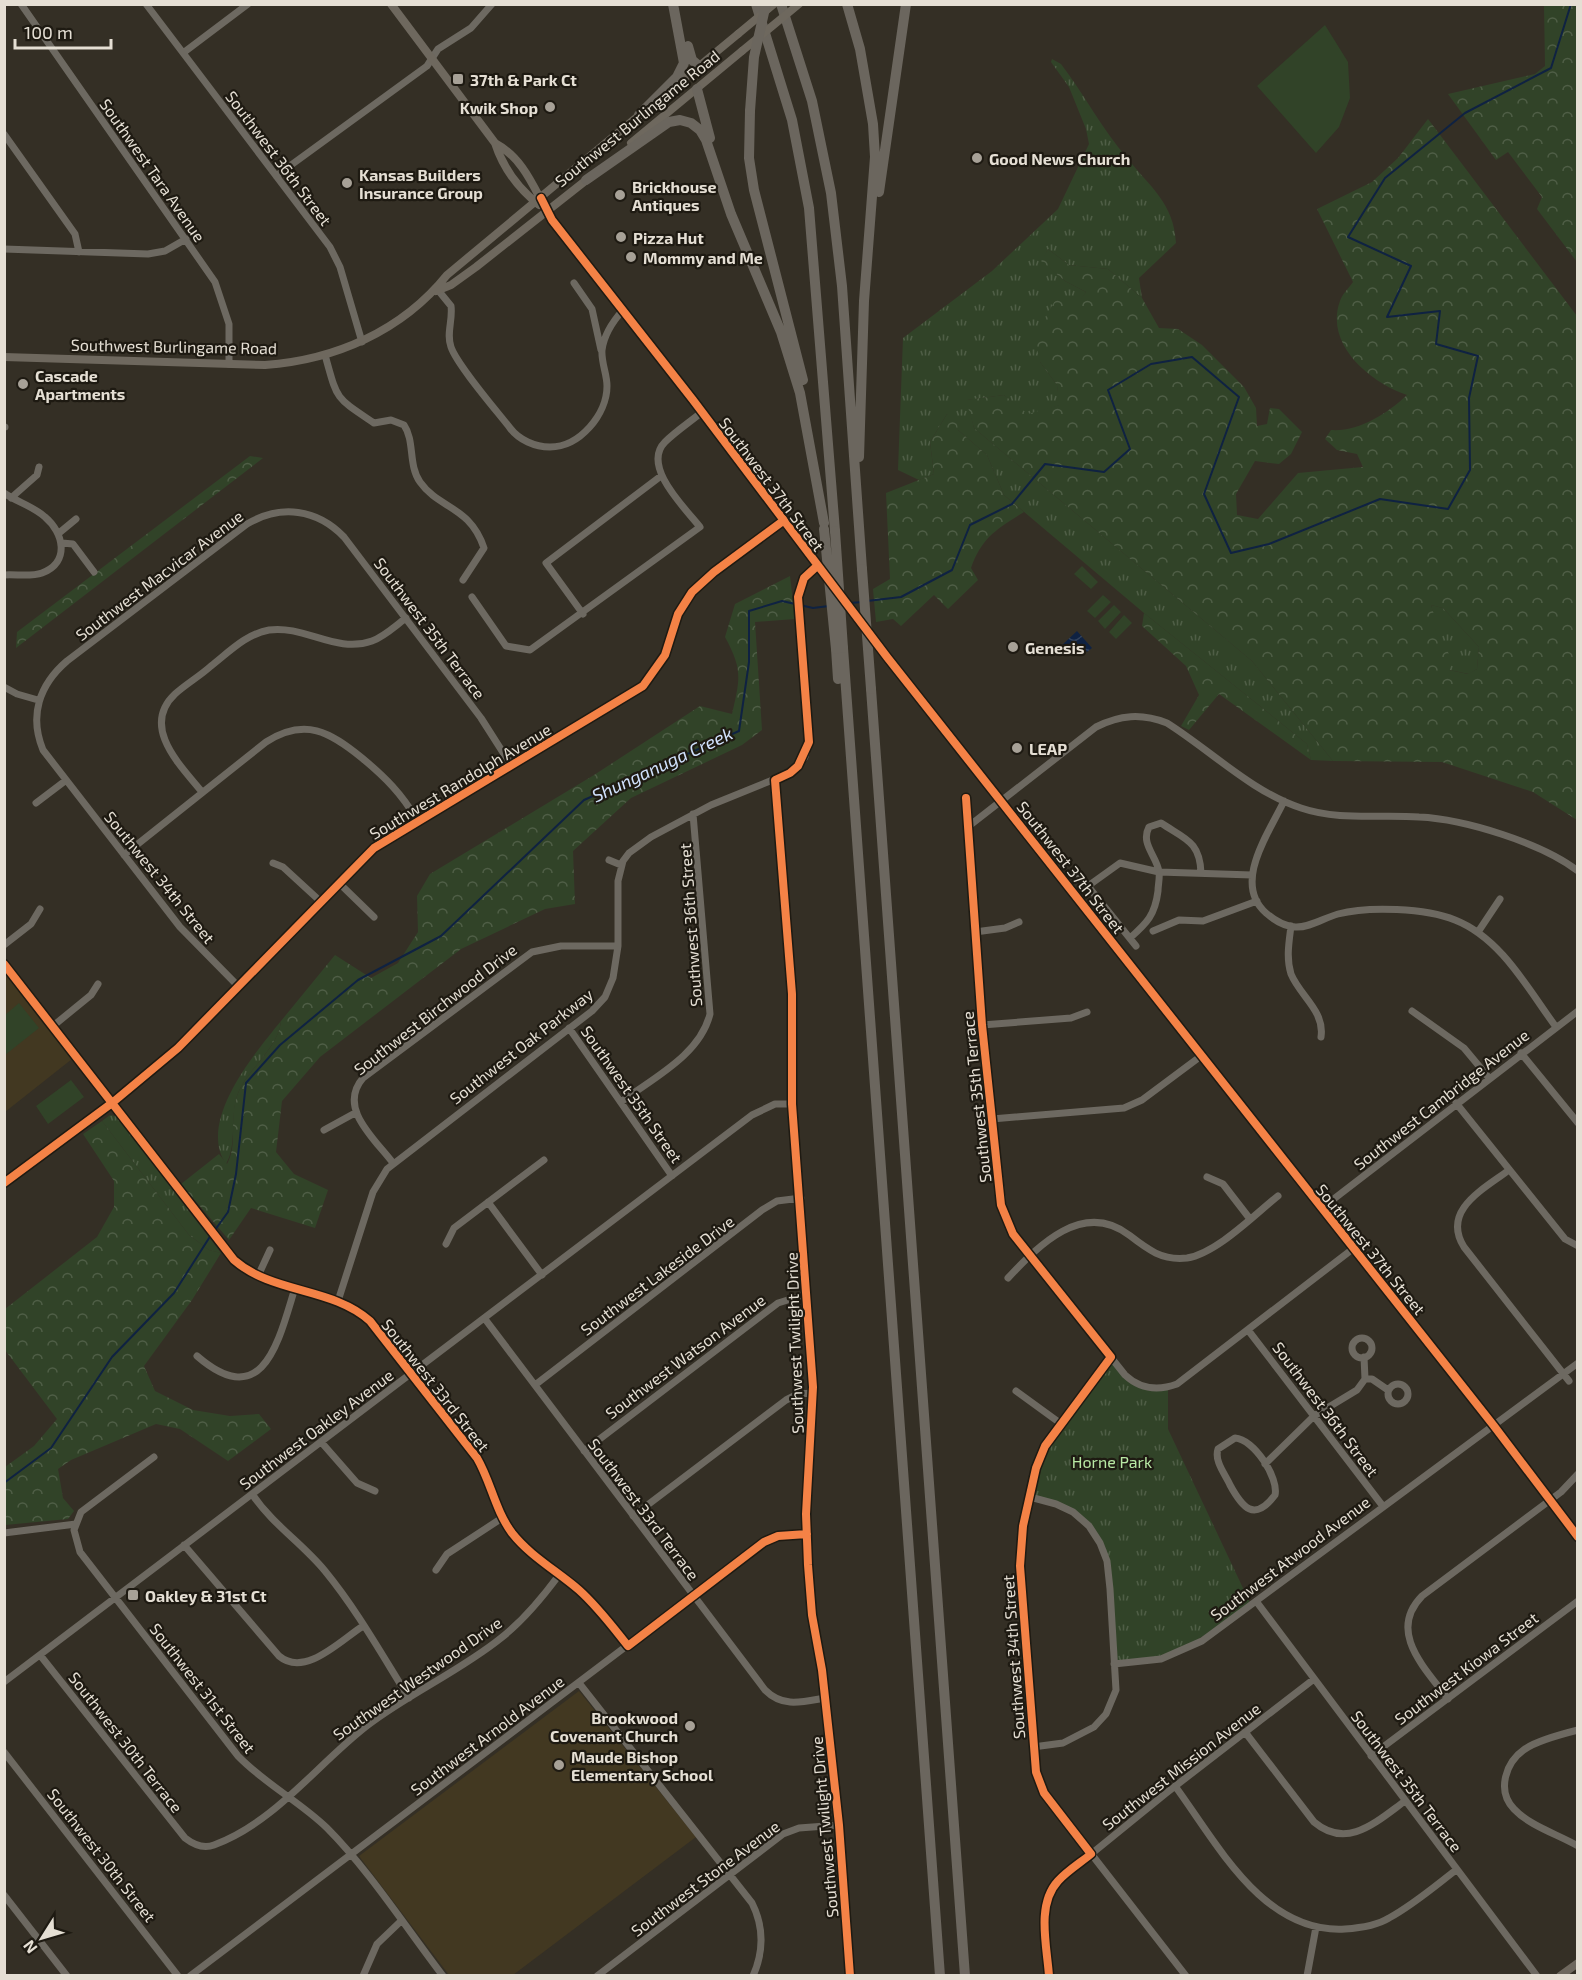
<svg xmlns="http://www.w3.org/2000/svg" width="1582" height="1980" viewBox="0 0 1582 1980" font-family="'Exo 2',sans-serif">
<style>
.built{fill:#423821}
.grass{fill:url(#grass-tufts)}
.forest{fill:url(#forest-crowns);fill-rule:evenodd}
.garden{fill:#314328}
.water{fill:url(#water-waves)}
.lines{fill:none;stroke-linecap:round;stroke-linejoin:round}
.stream{stroke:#0f2242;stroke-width:2}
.minor{stroke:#6d6961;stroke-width:7}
.major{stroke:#6e685e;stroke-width:8}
.highway{stroke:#6b665e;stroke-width:10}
.major-bridge{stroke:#6e685e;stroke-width:8}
.highway-bridge{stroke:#6b665e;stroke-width:10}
.cycleway-casing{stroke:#1e1a12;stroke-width:11}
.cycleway{stroke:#f48246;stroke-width:8}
.poi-dot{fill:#a7a197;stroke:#1e1a12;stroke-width:2}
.labels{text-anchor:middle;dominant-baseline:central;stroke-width:4.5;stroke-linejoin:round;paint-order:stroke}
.poi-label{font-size:16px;font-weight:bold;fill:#e5dfd4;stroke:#1e1a12;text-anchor:start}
.street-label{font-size:16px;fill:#e5dfd4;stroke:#1e1a12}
.park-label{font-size:16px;fill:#b8e8a4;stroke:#1e1a12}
.water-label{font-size:18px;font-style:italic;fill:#d1e2fd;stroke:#1e1a12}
</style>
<defs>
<pattern id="grass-tufts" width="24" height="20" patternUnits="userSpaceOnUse" patternTransform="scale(1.5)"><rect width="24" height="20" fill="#314328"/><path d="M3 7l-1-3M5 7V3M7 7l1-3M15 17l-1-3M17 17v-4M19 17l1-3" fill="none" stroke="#4f5e46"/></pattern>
<pattern id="forest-crowns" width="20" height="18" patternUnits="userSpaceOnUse" patternTransform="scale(1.5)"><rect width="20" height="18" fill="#314328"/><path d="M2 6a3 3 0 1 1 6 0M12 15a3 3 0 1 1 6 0" fill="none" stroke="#4f5e46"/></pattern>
<pattern id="water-waves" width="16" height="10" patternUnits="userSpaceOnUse" patternTransform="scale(1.5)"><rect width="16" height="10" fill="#0f2242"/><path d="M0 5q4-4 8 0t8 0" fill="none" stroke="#32425c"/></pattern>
</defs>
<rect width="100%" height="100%" fill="#342f25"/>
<path class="built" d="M5,971L72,1059L5,1112Z
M579,1691L696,1837L513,1975H449L359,1856Z"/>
<path class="grass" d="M1052,59L1061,64C1084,94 1102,129 1127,158C1150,187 1174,203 1176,243L1139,278L1142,298L1108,269L1069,265L1048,249L1042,261L1065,281L1086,292L1040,362L1057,385L1060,405L1028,415L1004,395L967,400L974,428L1252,661L1333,761L1311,760L1307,744L1144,613L1004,495L987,455L958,430L947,414L930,442L934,474L919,480L898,470L903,338L992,271L1058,209L1089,144L1086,129L1069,87L1051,62Z
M1431,605L1443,608L1479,647L1477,669L1469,674L1449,670C1449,647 1438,647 1435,629C1433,621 1434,614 1431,605Z
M281,1021C278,1050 246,1069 237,1096C230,1118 237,1145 226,1164C197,1122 254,1054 281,1021Z
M110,1115L116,1116L221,1253L209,1250L189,1235L102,1121Z
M1111,1357L1133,1382L1168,1387V1429L1251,1605L1177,1653L1114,1664C1111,1615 1118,1545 1073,1513C1062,1505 1043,1502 1030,1497L1041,1454Z"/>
<path class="forest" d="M1544,5H1577V262L1537,209L1542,197L1508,152L1496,160L1448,94L1535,74L1545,66Z
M1428,119L1577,316V820L1533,792L1442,762L1333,761L1252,661L974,428L966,400L1004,395L1028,414L1059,405L1057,385L1040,362L1034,336L1059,294L1080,300L1086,292L1065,281L1041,261L1048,249L1069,265L1108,269L1142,298L1159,328L1178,329L1202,345L1244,387L1256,408L1257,426L1267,424L1270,408L1279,409L1302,432L1291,454L1279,464L1255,461L1236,494L1237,515L1258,519L1298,473L1363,467L1357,454L1337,450L1325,439L1331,430C1358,432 1387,414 1407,395C1371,383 1324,345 1340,301C1342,294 1349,288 1353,282L1317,209L1372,182L1398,158ZM1431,605L1443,608L1479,647L1477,669L1468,674L1449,670V654L1435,629V618Z
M947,414L957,421L958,430L987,455L1004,495L1024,512C997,529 982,537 971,568L978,580L948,609L934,595L901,626L893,619L876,622L873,589L890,579L886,493L934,474L930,442Z
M250,456L263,458L16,648L17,632Z
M790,576L795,619L755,622L762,730L742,745L631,798L573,851L575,904L545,909L461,949L320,1057L282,1101L276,1152L294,1174L328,1190L315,1228L251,1208L229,1240L181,1184L219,1154L227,1164C238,1145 229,1118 237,1096C247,1068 278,1050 281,1021L335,955L371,978L398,963L418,932L417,896L430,874L594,775L700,706L732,714C740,679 743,670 725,637L735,604Z
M1144,613L1307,744L1311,760L1219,694L1189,730L1181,726L1199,695L1186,666L1142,626Z
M102,1121L189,1235L209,1250L221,1253L192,1300L144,1366L155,1391L193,1410L230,1416L259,1414L271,1429L228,1461L180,1429L156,1424L71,1460L58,1469L63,1498L74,1511L68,1519L5,1525V1467L34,1446L57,1419L5,1350V1309L97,1237L114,1207V1181L83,1134Z"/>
<path class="garden" d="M1325,25L1348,62L1350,98L1339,127L1316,153L1257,86Z
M1082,566L1098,582L1091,589L1074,574Z
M1103,595L1111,602L1095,618L1087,611Z
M1114,605L1121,612L1105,629L1098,621Z
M1124,615L1132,623L1116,639L1109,632Z
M19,1003L39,1028L5,1055V1015Z
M71,1080L84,1097L48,1124L36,1106Z"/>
<path class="water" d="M1077,631L1092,648L1087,652L1081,645L1069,656L1061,646Z"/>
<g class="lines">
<path class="stream" d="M867,601L901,597L952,570L970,525L1012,504L1045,464L1104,472L1130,449L1108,390L1151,364L1192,357L1239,397L1204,494L1231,553L1269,544L1380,499L1448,509L1470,470L1469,398L1478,356L1436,344L1440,311L1387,317L1411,266L1348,237L1385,178L1465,113L1551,68L1571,4
M850,603L862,602
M215,1230L228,1212L236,1174L246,1083L280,1045L358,980L441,936L584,800L739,731L749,662V611L782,601L813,608L829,606
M4,1483L51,1448L112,1357L174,1293L211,1235"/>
<path class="minor" d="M21,4L215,282L229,324V364
M146,4L330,247L340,267L362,342
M183,53L248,4
M4,134L75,234L79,252
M276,176L427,66L438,49L471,28L492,4
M4,249L148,254L165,251L186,239
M574,283L592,309L601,350
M438,290L451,306C453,320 446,334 451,347C457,365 496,410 510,428C519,440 535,447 550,447C580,447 607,414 607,386C607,374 601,362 602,350C604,335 614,320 623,310
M325,355C338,401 334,396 374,423L391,420L404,425C415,441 408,465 420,482C439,509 470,506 484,548L463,580
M4,427H5
M4,493C17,502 33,506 45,517C63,532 71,562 42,573C31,577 16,574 4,575
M11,498L37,475L39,467
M59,533L76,519
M62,543L73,544L94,572
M472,597L506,646L530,650L700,527C685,508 641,466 665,442C676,431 690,422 702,412
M583,614L546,563L661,476
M4,687L17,694L38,700
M775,780L792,994V1104L813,1387L806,1514L808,1565L812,1615L822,1670L839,1825L850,1976
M202,792C181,766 140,727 175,694C186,684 200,676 211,666C229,652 246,634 269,630C305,625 336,654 372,641C385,636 395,626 406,618
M966,798L982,1025L1004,1216L1013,1234L1125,1375C1140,1389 1158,1391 1177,1384L1354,1248
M1284,801C1269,833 1232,883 1266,913C1274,920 1284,926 1295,927C1309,928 1324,918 1338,914C1368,906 1426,908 1455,920C1501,938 1528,989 1556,1027
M36,803L65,781
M969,826L1096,727C1120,715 1141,713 1167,723C1210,750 1252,792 1301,808C1339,821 1380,814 1419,817C1464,819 1542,843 1578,871
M124,855L266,742C305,717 330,732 362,758C385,777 402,794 417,820
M609,860L621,865
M273,863L283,867L320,901
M1079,875L1136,946
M339,883L374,917
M1088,886L1120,863L1159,872L1252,875
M1291,926C1289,942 1286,958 1291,974C1300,996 1325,1011 1321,1037
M1153,931L1179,920L1203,921L1257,901
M975,932L1005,928L1019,922
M1478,932L1500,899
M1130,938C1147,923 1155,915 1158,891C1158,885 1160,878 1159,872C1157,856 1140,844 1149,827L1161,823C1185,839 1200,841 1201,873
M4,945L31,924L40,909
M4,964L234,1260C273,1294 332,1287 370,1321L477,1458C491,1482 495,1510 512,1533C530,1556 557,1571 579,1590C598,1607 612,1626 628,1646
M238,986L180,927L43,750C29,716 39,685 67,661L247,524C281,504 317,509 344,537L481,718L511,765
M1412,1011L1464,1048L1489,1078
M982,1025L1071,1018L1087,1012
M53,1026L91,995L98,984
M569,1028L672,1176
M1521,1053L1578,1123
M621,1102C653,1078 700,1055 710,1014L693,814
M1456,1103L1565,1239L1578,1246
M992,1119L1124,1108L1142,1100L1201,1056
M324,1130L355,1113
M393,1163C375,1139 337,1108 363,1078L532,952L561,946H618
M1509,1170C1484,1189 1441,1210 1464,1247L1569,1381
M1207,1177L1223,1184L1250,1219
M4,1183L112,1103L178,1048L374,848L643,686L665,655L678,614L692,592L714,572L783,521
M488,1202L542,1275
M1322,1208L1578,1011
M446,1244L454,1228L544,1160
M258,1276L270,1250
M1008,1278C1039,1245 1083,1200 1129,1235C1147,1249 1162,1261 1187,1258C1217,1253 1254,1215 1278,1196
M338,1301L373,1192L387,1169L592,1011L605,997L613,978L618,946V881L623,861L629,853L651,837L711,805L790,773L805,757L810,737L798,597L804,578L817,566
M485,1319L765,1690C783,1708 802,1702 825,1698
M1248,1330L1382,1505
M1352 1348a10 10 0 1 1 20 0a10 10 0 1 1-20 0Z
M197,1356C264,1414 279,1339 295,1288
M1111,1357L1045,1446L1036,1468L1023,1526L1020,1566L1036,1772L1044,1793L1186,1976
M1365,1379H1372L1388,1390
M1388 1394a10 10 0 1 1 20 0a10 10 0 1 1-20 0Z
M535,1385L762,1210L777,1201L801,1198
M1016,1391L1060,1423
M1235,1438C1254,1439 1279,1478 1275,1495C1254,1523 1242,1507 1230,1485C1225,1474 1214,1461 1218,1449Z
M322,1443L357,1483L375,1491
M584,1451L778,1303L807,1294
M154,1457L81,1512L74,1530L80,1552L238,1756C265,1784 299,1801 327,1828C368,1869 407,1929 443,1976
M1265,1464L1314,1416L1357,1390L1365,1379L1364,1357
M252,1494C273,1525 302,1543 325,1571C357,1610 382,1655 409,1698
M1030,1497L1056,1504L1073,1512L1089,1526L1100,1543L1107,1561L1110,1589L1116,1690L1106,1714L1094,1727L1063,1743L1033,1747
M633,1516L786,1400L798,1394L813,1393
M4,1533L76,1524
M184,1545L279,1656C305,1678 341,1640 363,1626
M436,1570L447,1554L502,1518
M1256,1601L1537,1976
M40,1655L185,1838C194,1845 203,1849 214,1845C276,1822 317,1764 368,1725C410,1693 460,1671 501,1638C524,1620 542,1598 559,1575
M1114,1664L1161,1659L1202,1641L1578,1363
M4,1682L752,1115L775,1104H792
M579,1683L752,1903C764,1927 764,1951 753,1976
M1448,1699C1425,1668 1387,1632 1422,1596L1561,1492L1578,1474
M1578,1730C1562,1734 1538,1740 1525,1749C1506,1762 1496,1790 1514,1809C1530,1826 1557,1834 1578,1846
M1245,1732L1314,1822C1347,1850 1376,1822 1405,1801
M4,1752L178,1976
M1371,1756L1578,1601
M1175,1786C1217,1843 1263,1934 1345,1929C1360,1928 1376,1926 1389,1918C1413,1905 1435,1886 1456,1870
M4,1895L67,1976
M190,1976L764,1542L778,1536L807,1534
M363,1976L377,1944L401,1921
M597,1976L783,1834L799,1828L839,1825
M1049,1976C1046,1941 1039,1911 1058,1881L1165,1794L1314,1679
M1307,1976L1316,1927"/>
<path class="major" d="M391,4L495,143C503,168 519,189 539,205
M669,91L738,34
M495,143C526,160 535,192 552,220L702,412L830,583
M631,143L742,51
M436,291L451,285L476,267L589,178
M4,357L265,365C335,360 402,331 447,275L643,112
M839,595L1494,1426L1578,1537
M1560,1976L1578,1963"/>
<path class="highway" d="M756,4L792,120L809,208L835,531
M781,4L812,101L831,193L842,286L862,569
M847,4L860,49L873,124L875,157L864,301L859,457
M688,46L692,60L699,66
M697,89L710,138
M750,111L749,158L754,190L803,380
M639,115L677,77L684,63L673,4
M586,180L669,122L680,120L691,123L700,130L706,140L731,214L781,332L800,393L824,523
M879,192L906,4
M843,648L940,1976
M836,649L838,679
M871,689L965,1976"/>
<path class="major-bridge" d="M738,34L774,4
M742,51L799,4"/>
<path class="highway-bridge" d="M750,111L754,57L766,4
M824,529L836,649
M835,531L843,648
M862,569L871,689"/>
<defs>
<path id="cycleway" d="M541,198L552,220L693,400L887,657L1494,1426L1578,1537
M817,566L804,578L798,597L809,742L798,766L790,773L775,780L792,994V1104L813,1387L806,1514L808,1565L812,1615L822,1670L839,1825L850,1976
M966,798L982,1025L1001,1205L1013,1234L1111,1357L1045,1446L1036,1468L1023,1526L1020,1566L1036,1772L1044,1793L1091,1854C1080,1863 1067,1871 1058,1881C1036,1905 1047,1946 1049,1976
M4,964L234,1260C273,1294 332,1287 370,1321L477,1458C491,1482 495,1510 512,1533C530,1556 557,1571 579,1590C598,1607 612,1626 628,1646L764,1542L778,1536L807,1534
M4,1183L112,1103L178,1048L374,848L643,686L665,655L678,614L692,592L714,572L783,521"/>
</defs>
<use href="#cycleway" class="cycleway-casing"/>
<use href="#cycleway" class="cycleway"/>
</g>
<g class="poi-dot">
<rect x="452" y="73" width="12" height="12" rx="3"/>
<circle cx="550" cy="107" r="6"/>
<circle cx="977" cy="158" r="6"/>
<circle cx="347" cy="183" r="6"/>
<circle cx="620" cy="195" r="6"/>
<circle cx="621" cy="237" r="6"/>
<circle cx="631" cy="257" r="6"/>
<circle cx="23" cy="384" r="6"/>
<circle cx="1013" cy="647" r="6"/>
<circle cx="1017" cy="748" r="6"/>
<rect x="127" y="1589" width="12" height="12" rx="3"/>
<circle cx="690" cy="1726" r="6"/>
<circle cx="559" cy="1765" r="6"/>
</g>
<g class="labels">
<g class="poi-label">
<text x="470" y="79">37th &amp; Park Ct</text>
<text x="538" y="107" text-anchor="end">Kwik Shop</text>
<text x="989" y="158">Good News Church</text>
<text x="359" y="174">Kansas Builders<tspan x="359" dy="18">Insurance Group</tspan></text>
<text x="632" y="186">Brickhouse<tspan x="632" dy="18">Antiques</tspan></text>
<text x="633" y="237">Pizza Hut</text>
<text x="643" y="257">Mommy and Me</text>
<text x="35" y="375">Cascade<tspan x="35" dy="18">Apartments</tspan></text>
<text x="1025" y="647">Genesis</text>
<text x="1029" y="748">LEAP</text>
<text x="145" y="1595">Oakley &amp; 31st Ct</text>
<text x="678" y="1717" text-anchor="end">Brookwood<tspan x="678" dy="18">Covenant Church</tspan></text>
<text x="571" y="1756">Maude Bishop<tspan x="571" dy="18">Elementary School</tspan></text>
</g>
<g class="street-label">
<text transform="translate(637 118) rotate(-39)">Southwest Burlingame Road</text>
<text transform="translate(279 158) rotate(53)">Southwest 36th Street</text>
<text transform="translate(153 170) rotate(55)">Southwest Tara Avenue</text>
<text transform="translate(174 346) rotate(1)">Southwest Burlingame Road</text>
<text transform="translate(772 484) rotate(53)">Southwest 37th Street</text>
<text transform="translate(159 575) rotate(-37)">Southwest Macvicar Avenue</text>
<text transform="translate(430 628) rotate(53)">Southwest 35th Terrace</text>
<text transform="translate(460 781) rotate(-31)">Southwest Randolph Avenue</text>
<text transform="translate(1071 867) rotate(52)">Southwest 37th Street</text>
<text transform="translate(160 877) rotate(51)">Southwest 34th Street</text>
<text transform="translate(690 925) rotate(-94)">Southwest 36th Street</text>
<text transform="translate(435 1009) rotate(-38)">Southwest Birchwood Drive</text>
<text transform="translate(521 1046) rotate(-38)">Southwest Oak Parkway</text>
<text transform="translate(632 1094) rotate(55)">Southwest 35th Street</text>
<text transform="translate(976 1097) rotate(-96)">Southwest 35th Terrace</text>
<text transform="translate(1441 1099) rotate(-38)">Southwest Cambridge Avenue</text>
<text transform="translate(1371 1249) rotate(51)">Southwest 37th Street</text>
<text transform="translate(657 1275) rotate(-37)">Southwest Lakeside Drive</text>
<text transform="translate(794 1343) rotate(-92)">Southwest Twilight Drive</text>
<text transform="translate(685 1356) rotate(-37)">Southwest Watson Avenue</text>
<text transform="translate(436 1385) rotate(52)">Southwest 33rd Street</text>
<text transform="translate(1326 1409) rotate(53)">Southwest 36th Street</text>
<text transform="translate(316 1429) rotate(-37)">Southwest Oakley Avenue</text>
<text transform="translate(644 1509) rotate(53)">Southwest 33rd Terrace</text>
<text transform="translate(1290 1558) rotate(-37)">Southwest Atwood Avenue</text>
<text transform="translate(1013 1657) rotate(-94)">Southwest 34th Street</text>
<text transform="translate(1466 1668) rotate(-37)">Southwest Kiowa Street</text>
<text transform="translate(417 1678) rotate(-35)">Southwest Westwood Drive</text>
<text transform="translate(203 1688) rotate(52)">Southwest 31st Street</text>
<text transform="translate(487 1735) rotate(-37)">Southwest Arnold Avenue</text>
<text transform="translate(126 1742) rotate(52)">Southwest 30th Terrace</text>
<text transform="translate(1181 1766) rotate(-38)">Southwest Mission Avenue</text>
<text transform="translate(1407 1781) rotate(53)">Southwest 35th Terrace</text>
<text transform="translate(824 1827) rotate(-95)">Southwest Twilight Drive</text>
<text transform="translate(102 1855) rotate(52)">Southwest 30th Street</text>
<text transform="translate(705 1878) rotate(-37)">Southwest Stone Avenue</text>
</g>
<g class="park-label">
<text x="1112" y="1461">Horne Park</text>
</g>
<g class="water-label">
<text transform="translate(662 764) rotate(-25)">Shunganuga Creek</text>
</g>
</g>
<rect width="1582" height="1980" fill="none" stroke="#e5dfd4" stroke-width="12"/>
<g transform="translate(42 1938) rotate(233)" stroke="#1e1a12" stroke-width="4.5" paint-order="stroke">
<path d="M0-4.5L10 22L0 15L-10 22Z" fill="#e5dfd4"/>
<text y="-9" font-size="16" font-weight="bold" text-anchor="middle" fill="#e5dfd4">N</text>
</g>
<path d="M15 39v9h96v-9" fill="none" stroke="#e5dfd4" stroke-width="3"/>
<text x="24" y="39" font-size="18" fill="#e5dfd4" stroke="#1e1a12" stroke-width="4.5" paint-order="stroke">100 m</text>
</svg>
